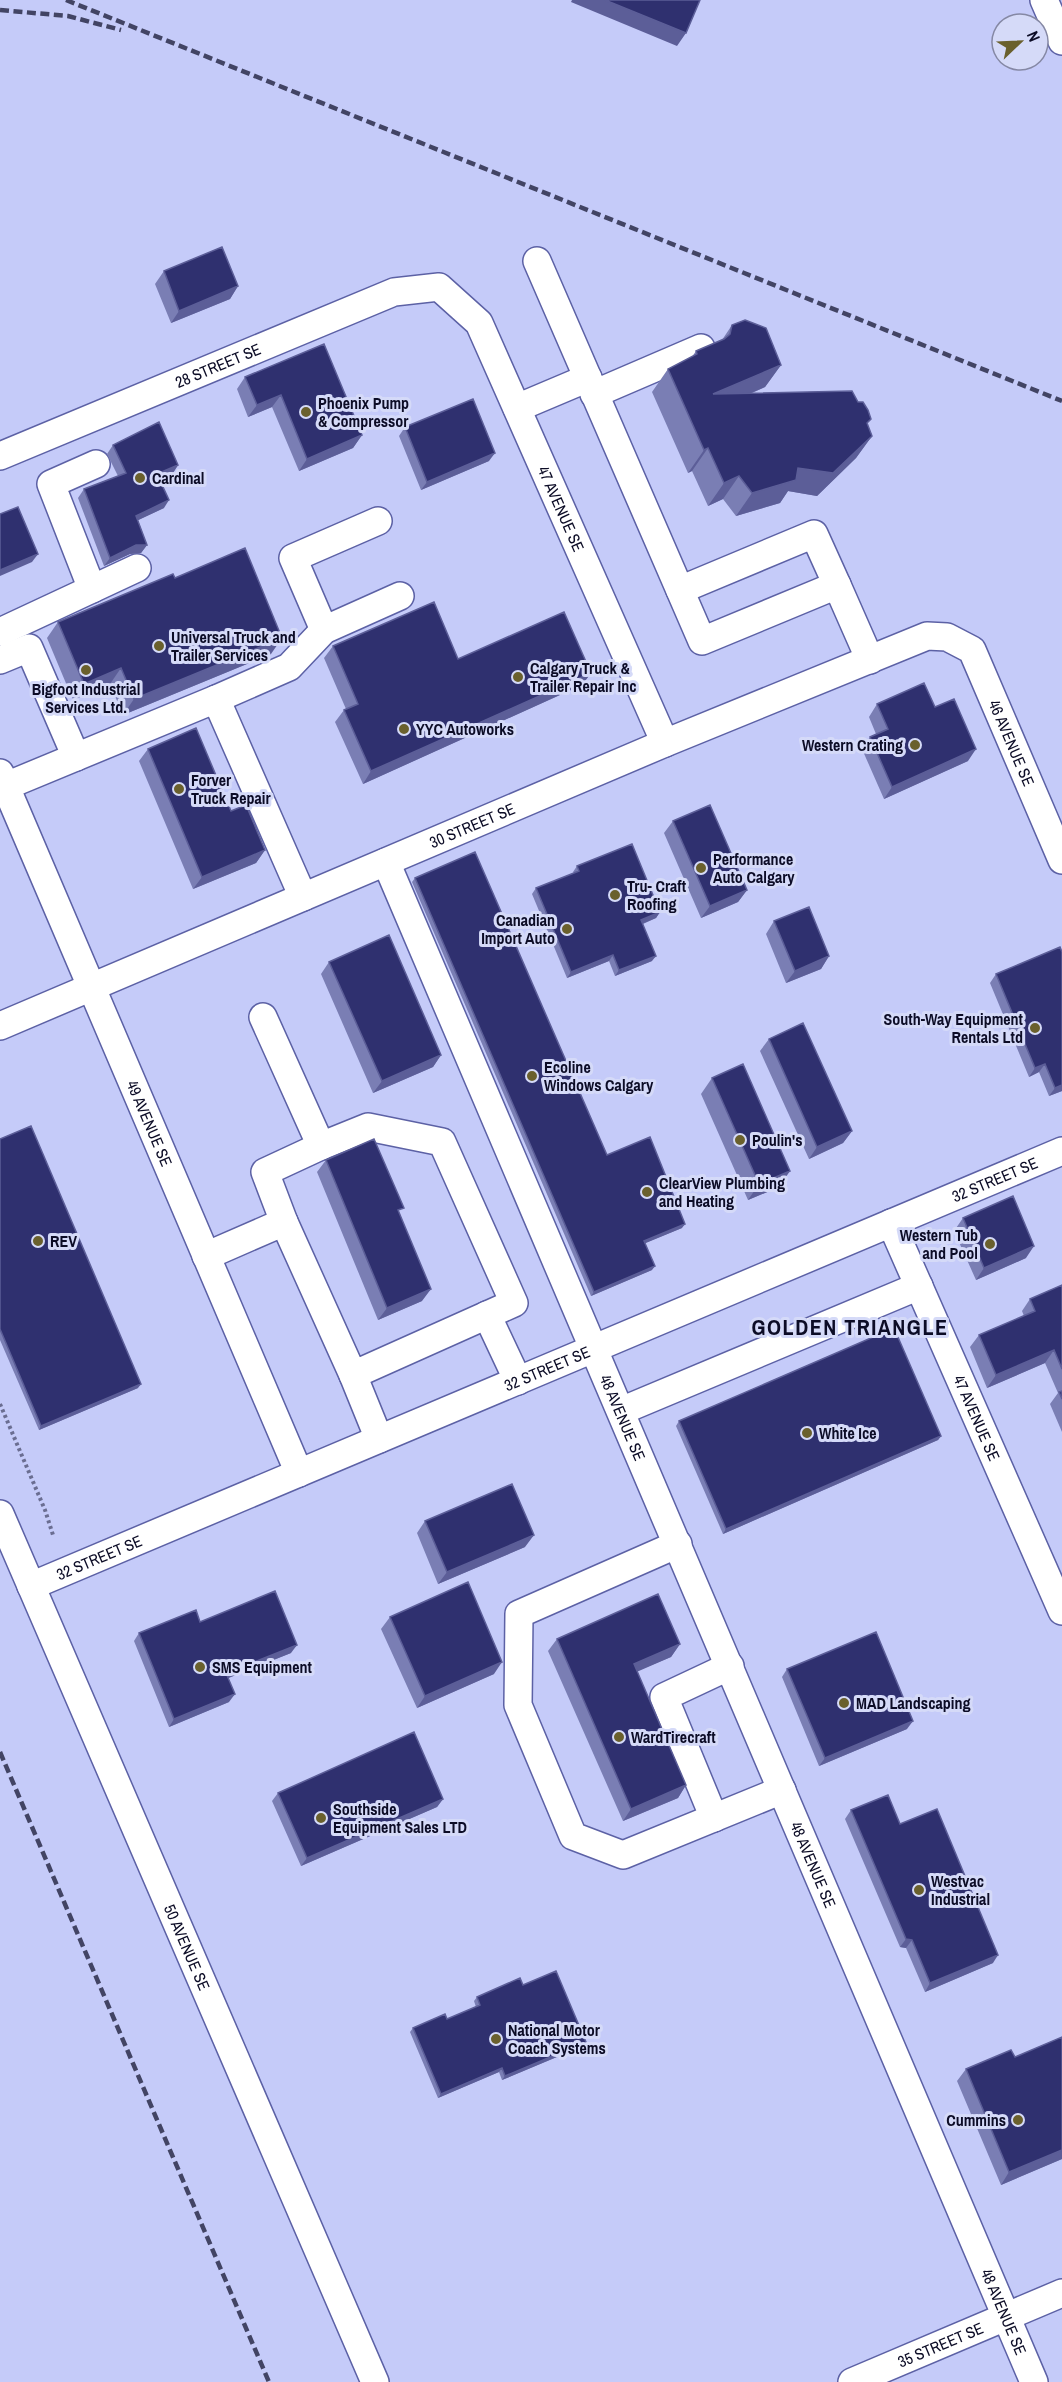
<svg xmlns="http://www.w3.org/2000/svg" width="1062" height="2382" viewBox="0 0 1062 2382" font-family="'Archivo Narrow',sans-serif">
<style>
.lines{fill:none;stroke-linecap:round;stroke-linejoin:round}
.minor-casing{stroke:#5c61a5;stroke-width:30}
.path{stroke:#6a6d91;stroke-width:4;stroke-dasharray:3 3;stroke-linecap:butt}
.minor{stroke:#fff;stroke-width:27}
.rail{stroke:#424464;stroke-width:4.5;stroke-dasharray:9 4.5;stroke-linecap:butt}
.wall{fill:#7a7eb4}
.shaded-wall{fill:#5c5e98}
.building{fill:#2f306f;stroke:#5c5e98;stroke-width:1.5}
.poi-dot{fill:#6a602d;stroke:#d5daf8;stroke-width:2}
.labels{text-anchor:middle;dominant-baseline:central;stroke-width:6;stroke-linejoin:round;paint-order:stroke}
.street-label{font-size:16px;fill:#0c0c26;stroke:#d5daf8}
.poi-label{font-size:16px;font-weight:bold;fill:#0c0c26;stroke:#d5daf8;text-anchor:start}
.district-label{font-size:22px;font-weight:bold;letter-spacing:1.5px;fill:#0c0c26;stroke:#d5daf8}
</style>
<rect width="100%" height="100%" fill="#c5cbf9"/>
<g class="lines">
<defs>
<g id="minor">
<path d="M1044,0L1062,41"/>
<path d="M537,261L702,641L837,585L870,660"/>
<path d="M594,394L701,348"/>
<path d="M517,408L588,378"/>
<path id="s1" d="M0,456L394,292L439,287L479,323L665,743"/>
<path d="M92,589L51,484L96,464"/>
<path d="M680,590L814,534L837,585"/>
<path d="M324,630L293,558L378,521"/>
<path d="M0,632L137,568"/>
<path d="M0,660L29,648L76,757"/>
<path d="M216,699L289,667L324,630L400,596"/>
<path id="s2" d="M0,773L299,1473"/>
<path d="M6,786L216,699L303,897"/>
<path id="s3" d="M386,862L1034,2382"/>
<path id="s4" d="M0,1026L665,743L927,636L947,637L972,650L1062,860"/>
<path d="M284,1222L265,1172L321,1146"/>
<path id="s5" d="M891,1223L1062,1611"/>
<path d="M206,1256L284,1222L353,1375L514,1303L442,1142L368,1127L321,1146L263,1017"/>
<path d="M487,1315L518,1381"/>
<path d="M353,1375L379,1439"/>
<path d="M621,1411L919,1286"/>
<path id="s6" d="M0,1514L375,2382"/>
<path d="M678,1544L519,1614L518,1705L573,1836L623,1855L782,1790"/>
<path id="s7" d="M31,1586L1062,1151"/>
<path d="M714,1818L664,1697L730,1666"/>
<path id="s8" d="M852,2382L1062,2293"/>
</g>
</defs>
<use href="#minor" class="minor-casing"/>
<path class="path" d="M0,1404L45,1510L53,1535"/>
<use href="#minor" class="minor"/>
<path class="rail" d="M66,0L1062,401
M0,10L68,16L121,30
M0,1752L269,2382"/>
</g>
<path class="wall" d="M164,271L238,286L230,299L171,323L155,284Z
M732,325L781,365L765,387L752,393L867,424L872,436L856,458L817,496L788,491L780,503L736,516L723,499L708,506L692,471L688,473L652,392L668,369L692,357L696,351L722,340Z
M245,377L362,435L353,448L299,471L272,407L248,417L237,389Z
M405,427L489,461L421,490L399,436Z
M113,445L178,465L173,473L159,479L164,508L138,520L147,545L141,553L130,554L104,566L78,498L84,489L118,476L107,454Z
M175,578L271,654L123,715L110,684L73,700L47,638L58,622Z
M333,646L458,659L591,673L582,685L363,784L335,722L344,710L346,709L324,658Z
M877,704L935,707L968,761L884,799L862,749L870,737L876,734L869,717Z
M148,749L231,811L265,850L256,863L193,889L139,761Z
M673,821L747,890L738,902L701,918L664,833Z
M577,866L660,912L656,918L643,924L652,961L615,976L609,961L567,978L532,894L536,888L574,873L573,872Z
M415,878L607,1155L682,1228L645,1243L652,1270L591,1296L412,882Z
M774,921L829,956L821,969L786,983L766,934Z
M1062,952V1091L1049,1096L1039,1072L1029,1077L990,983L996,974Z
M329,962L441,1055L433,1067L373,1093L321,974Z
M769,1039L852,1131L843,1143L809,1159L760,1051Z
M712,1078L779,1187L748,1200L701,1094Z
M0,1139L138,1388L39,1430L0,1340Z
M326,1160L400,1214L422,1301L378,1320L317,1172Z
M963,1218L1026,1258L976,1280L954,1231Z
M1062,1285V1432L1050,1404L1058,1393L1045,1363L987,1388L970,1347L979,1335L1024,1316L1022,1311L1030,1299Z
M679,1421L941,1436L938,1440L723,1534L676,1426Z
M425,1521L525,1547L438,1584L417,1533Z
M390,1617L494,1674L417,1708L381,1629Z
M200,1622L291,1653L228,1678L229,1702L169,1727L134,1641L139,1633Z
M557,1639L680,1644L671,1657L637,1671L686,1785L678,1798L623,1821L548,1651Z
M787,1669L907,1729L819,1766L782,1677Z
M278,1793L443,1799L437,1807L301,1866L272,1801Z
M851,1810L900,1824L993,1963L925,1992L906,1948L900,1947L845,1819Z
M523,1985L586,2042L583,2046L502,2080L499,2072L438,2098L410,2032L413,2028L447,2019L476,2007L474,2001L477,1997Z
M966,2069L1062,2159L1001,2185L957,2081Z"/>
<path class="shaded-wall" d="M572,0H605L686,33L677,46L571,2Z
M238,286L230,299L171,323L179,311Z
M781,365L765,387L697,416L713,394Z
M281,395L272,407L248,417L257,405Z
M362,435L353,448L299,471L307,459Z
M872,436L856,458L817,496L788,491L780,503L736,516L752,493L798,468Z
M708,448L692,471L688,473L704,450Z
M495,453L489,461L421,490L427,482Z
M178,465L173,473L151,483L157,474Z
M739,476L723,499L708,506L724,483Z
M169,500L164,508L130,524L136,516Z
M136,545H147L141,553L130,554L104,566L110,558Z
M38,554L32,562L0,576V570Z
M282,638L271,654L123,715L134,699Z
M121,668L110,684L73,700L84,684Z
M591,673L582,685L363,784L371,771Z
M976,749L968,761L884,799L892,787Z
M265,850L256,863L193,889L202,877Z
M747,890L738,902L701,918L710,906Z
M660,912L656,918L637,926L641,920Z
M613,955L609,961L567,978L571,972Z
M656,956L652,961L615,976L619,970Z
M829,956L821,969L786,983L795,971Z
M441,1055L433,1067L373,1093L382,1081Z
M1045,1064L1039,1072L1029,1077L1035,1068Z
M1062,1085V1091L1049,1096L1055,1088Z
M852,1131L843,1143L809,1159L817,1147Z
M790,1171L779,1187L748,1200L759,1184Z
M685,1224L682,1228L641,1245L644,1241Z
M1034,1246L1026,1258L976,1280L984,1268Z
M655,1266L652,1270L591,1296L594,1292Z
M431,1289L422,1301L378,1320L387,1308Z
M1054,1350L1045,1363L987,1388L996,1375Z
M141,1384L138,1388L39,1430L41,1426Z
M941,1436L938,1440L723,1534L726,1529Z
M534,1535L525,1547L438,1584L447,1572Z
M680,1644L671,1657L625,1677L634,1664Z
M297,1645L291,1653L221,1681L226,1673Z
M502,1662L494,1674L417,1708L425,1696Z
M235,1694L229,1702L169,1727L174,1719Z
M913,1721L907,1729L819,1766L825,1758Z
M686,1785L678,1798L623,1821L631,1809Z
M443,1799L437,1807L301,1866L307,1858Z
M906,1939L912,1940L906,1948L900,1947Z
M998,1955L993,1963L925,1992L930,1983Z
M586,2042L583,2046L502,2080L505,2076Z
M502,2068L499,2072L438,2098L441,2094Z
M1062,2150V2159L1001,2185L1009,2172Z"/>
<path class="building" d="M605,0H700L686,33Z
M222,247L238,286L179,311L164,271Z
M745,320L766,328L781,365L713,394L852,391L858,402H863L868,410L871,419L867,423L872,436L833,473L798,468L796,480L752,493L739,476L724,483L708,448L704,450L668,369L697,354L696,351L724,339L730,334L732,325Z
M324,344L362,435L307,459L281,395L257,405L245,377Z
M473,399L495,453L427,482L405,427Z
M159,422L178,465L157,474L169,500L136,516L147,545H136L110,558L84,489L126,473L113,445Z
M18,507L38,554L0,570V514Z
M245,548L282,638L134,699L121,668L84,684L58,622L173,574L175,578Z
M434,602L458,659L564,612L591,673L371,771L344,710L358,704L333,646Z
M924,683L935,707L954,699L976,749L892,787L870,737L888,729L877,704Z
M196,728L231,811L246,805L265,850L202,877L148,749Z
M710,805L747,890L710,906L673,821Z
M632,844L660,912L641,920L656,956L619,970L613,955L571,972L536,888L579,871L577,866Z
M475,852L607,1155L650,1137L685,1224L644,1241L655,1266L594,1292L415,878Z
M809,907L829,956L795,971L774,921Z
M389,935L441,1055L382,1081L329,962Z
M1060,947L1062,952V1085L1055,1088L1045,1064L1035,1068L996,974Z
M803,1023L852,1131L817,1147L769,1039Z
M743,1064L790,1171L759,1184L712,1078Z
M31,1126L141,1384L41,1426L0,1329V1139Z
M374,1139L404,1208L398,1210L431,1289L387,1308L326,1160Z
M1013,1196L1034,1246L984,1268L963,1218Z
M1062,1285V1369L1054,1350L996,1375L979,1335L1035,1311L1030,1299Z
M894,1328L941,1436L726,1529L679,1421Z
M1062,1391V1399L1059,1392Z
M512,1484L534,1535L447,1572L425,1521Z
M468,1582L502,1662L425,1696L390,1617Z
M275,1591L297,1645L226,1673L235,1694L174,1719L139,1633L196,1610L200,1622Z
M658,1594L680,1644L634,1664L686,1785L631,1809L557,1639Z
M876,1632L913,1721L825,1758L787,1669Z
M414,1732L443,1799L307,1858L278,1793Z
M888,1795L900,1824L937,1809L998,1955L930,1983L912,1940L906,1939L851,1810Z
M556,1971L586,2042L505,2076L502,2068L441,2094L413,2028L445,2014L447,2019L480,2005L477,1997L520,1978L523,1985Z
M1062,2037V2150L1009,2172L966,2069L1011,2050L1015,2057Z"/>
<g class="poi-dot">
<circle cx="306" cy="412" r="6"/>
<circle cx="140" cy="478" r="6"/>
<circle cx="159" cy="646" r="6"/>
<circle cx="86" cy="670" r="6"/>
<circle cx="518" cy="677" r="6"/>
<circle cx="404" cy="729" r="6"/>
<circle cx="915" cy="745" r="6"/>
<circle cx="179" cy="789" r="6"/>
<circle cx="701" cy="868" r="6"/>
<circle cx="615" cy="895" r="6"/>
<circle cx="567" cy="929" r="6"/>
<circle cx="1035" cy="1028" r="6"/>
<circle cx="532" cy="1076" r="6"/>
<circle cx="740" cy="1140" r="6"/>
<circle cx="647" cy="1192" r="6"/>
<circle cx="38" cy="1241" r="6"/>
<circle cx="990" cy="1244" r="6"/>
<circle cx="807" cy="1433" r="6"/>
<circle cx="200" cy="1667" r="6"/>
<circle cx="844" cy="1703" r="6"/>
<circle cx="619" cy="1737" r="6"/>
<circle cx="321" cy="1818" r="6"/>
<circle cx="919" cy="1890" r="6"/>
<circle cx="496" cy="2039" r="6"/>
<circle cx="1018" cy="2120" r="6"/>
</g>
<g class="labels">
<g class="street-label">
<text stroke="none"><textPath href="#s1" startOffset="236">28 STREET SE</textPath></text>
<text stroke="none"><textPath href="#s1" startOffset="729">47 AVENUE SE</textPath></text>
<text stroke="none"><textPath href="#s4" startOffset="1155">46 AVENUE SE</textPath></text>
<text stroke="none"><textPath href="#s4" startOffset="513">30 STREET SE</textPath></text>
<text stroke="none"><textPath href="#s2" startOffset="381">49 AVENUE SE</textPath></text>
<text stroke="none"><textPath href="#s7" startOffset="1046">32 STREET SE</textPath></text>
<text stroke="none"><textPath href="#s7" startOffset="560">32 STREET SE</textPath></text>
<text stroke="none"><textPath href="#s5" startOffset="213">47 AVENUE SE</textPath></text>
<text stroke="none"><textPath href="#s3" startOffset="604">48 AVENUE SE</textPath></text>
<text stroke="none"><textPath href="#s7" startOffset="74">32 STREET SE</textPath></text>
<text stroke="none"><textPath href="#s3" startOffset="1090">48 AVENUE SE</textPath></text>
<text stroke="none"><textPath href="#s6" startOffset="472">50 AVENUE SE</textPath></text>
<text stroke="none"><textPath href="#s3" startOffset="1576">48 AVENUE SE</textPath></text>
<text stroke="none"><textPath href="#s8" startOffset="96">35 STREET SE</textPath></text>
</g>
<g class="poi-label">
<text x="318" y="403">Phoenix Pump<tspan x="318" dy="18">&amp; Compressor</tspan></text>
<text x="152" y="478">Cardinal</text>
<text x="171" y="637">Universal Truck and<tspan x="171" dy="18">Trailer Services</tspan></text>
<text x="530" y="668">Calgary Truck &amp;<tspan x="530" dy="18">Trailer Repair Inc</tspan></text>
<text x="86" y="689" text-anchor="middle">Bigfoot Industrial<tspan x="86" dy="18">Services Ltd.</tspan></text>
<text x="416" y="729">YYC Autoworks</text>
<text x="903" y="745" text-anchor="end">Western Crating</text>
<text x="191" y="780">Forver<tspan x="191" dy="18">Truck Repair</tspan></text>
<text x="713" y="859">Performance<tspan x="713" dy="18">Auto Calgary</tspan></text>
<text x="627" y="886">Tru- Craft<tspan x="627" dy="18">Roofing</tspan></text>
<text x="555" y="920" text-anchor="end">Canadian<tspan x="555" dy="18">Import Auto</tspan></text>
<text x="1023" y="1019" text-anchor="end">South-Way Equipment<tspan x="1023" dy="18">Rentals Ltd</tspan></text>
<text x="544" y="1067">Ecoline<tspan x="544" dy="18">Windows Calgary</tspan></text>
<text x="752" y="1140">Poulin's</text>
<text x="659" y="1183">ClearView Plumbing<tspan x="659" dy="18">and Heating</tspan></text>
<text x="978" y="1235" text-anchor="end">Western Tub<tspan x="978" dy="18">and Pool</tspan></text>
<text x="50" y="1241">REV</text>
<text x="819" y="1433">White Ice</text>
<text x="212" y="1667">SMS Equipment</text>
<text x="856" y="1703">MAD Landscaping</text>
<text x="631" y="1737">WardTirecraft</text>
<text x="333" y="1809">Southside<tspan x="333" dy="18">Equipment Sales LTD</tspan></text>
<text x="931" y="1881">Westvac<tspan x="931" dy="18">Industrial</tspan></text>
<text x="508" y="2030">National Motor<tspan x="508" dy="18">Coach Systems</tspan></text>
<text x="1006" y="2120" text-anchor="end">Cummins</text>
</g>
<g class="district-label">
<text x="850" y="1327">GOLDEN TRIANGLE</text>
</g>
</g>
<g transform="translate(1020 42) rotate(67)"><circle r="28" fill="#d5daf8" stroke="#8588a4" stroke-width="1.5"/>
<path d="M0-4.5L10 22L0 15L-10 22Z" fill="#6a602d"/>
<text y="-9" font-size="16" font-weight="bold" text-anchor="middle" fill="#0c0c26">N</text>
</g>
</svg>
